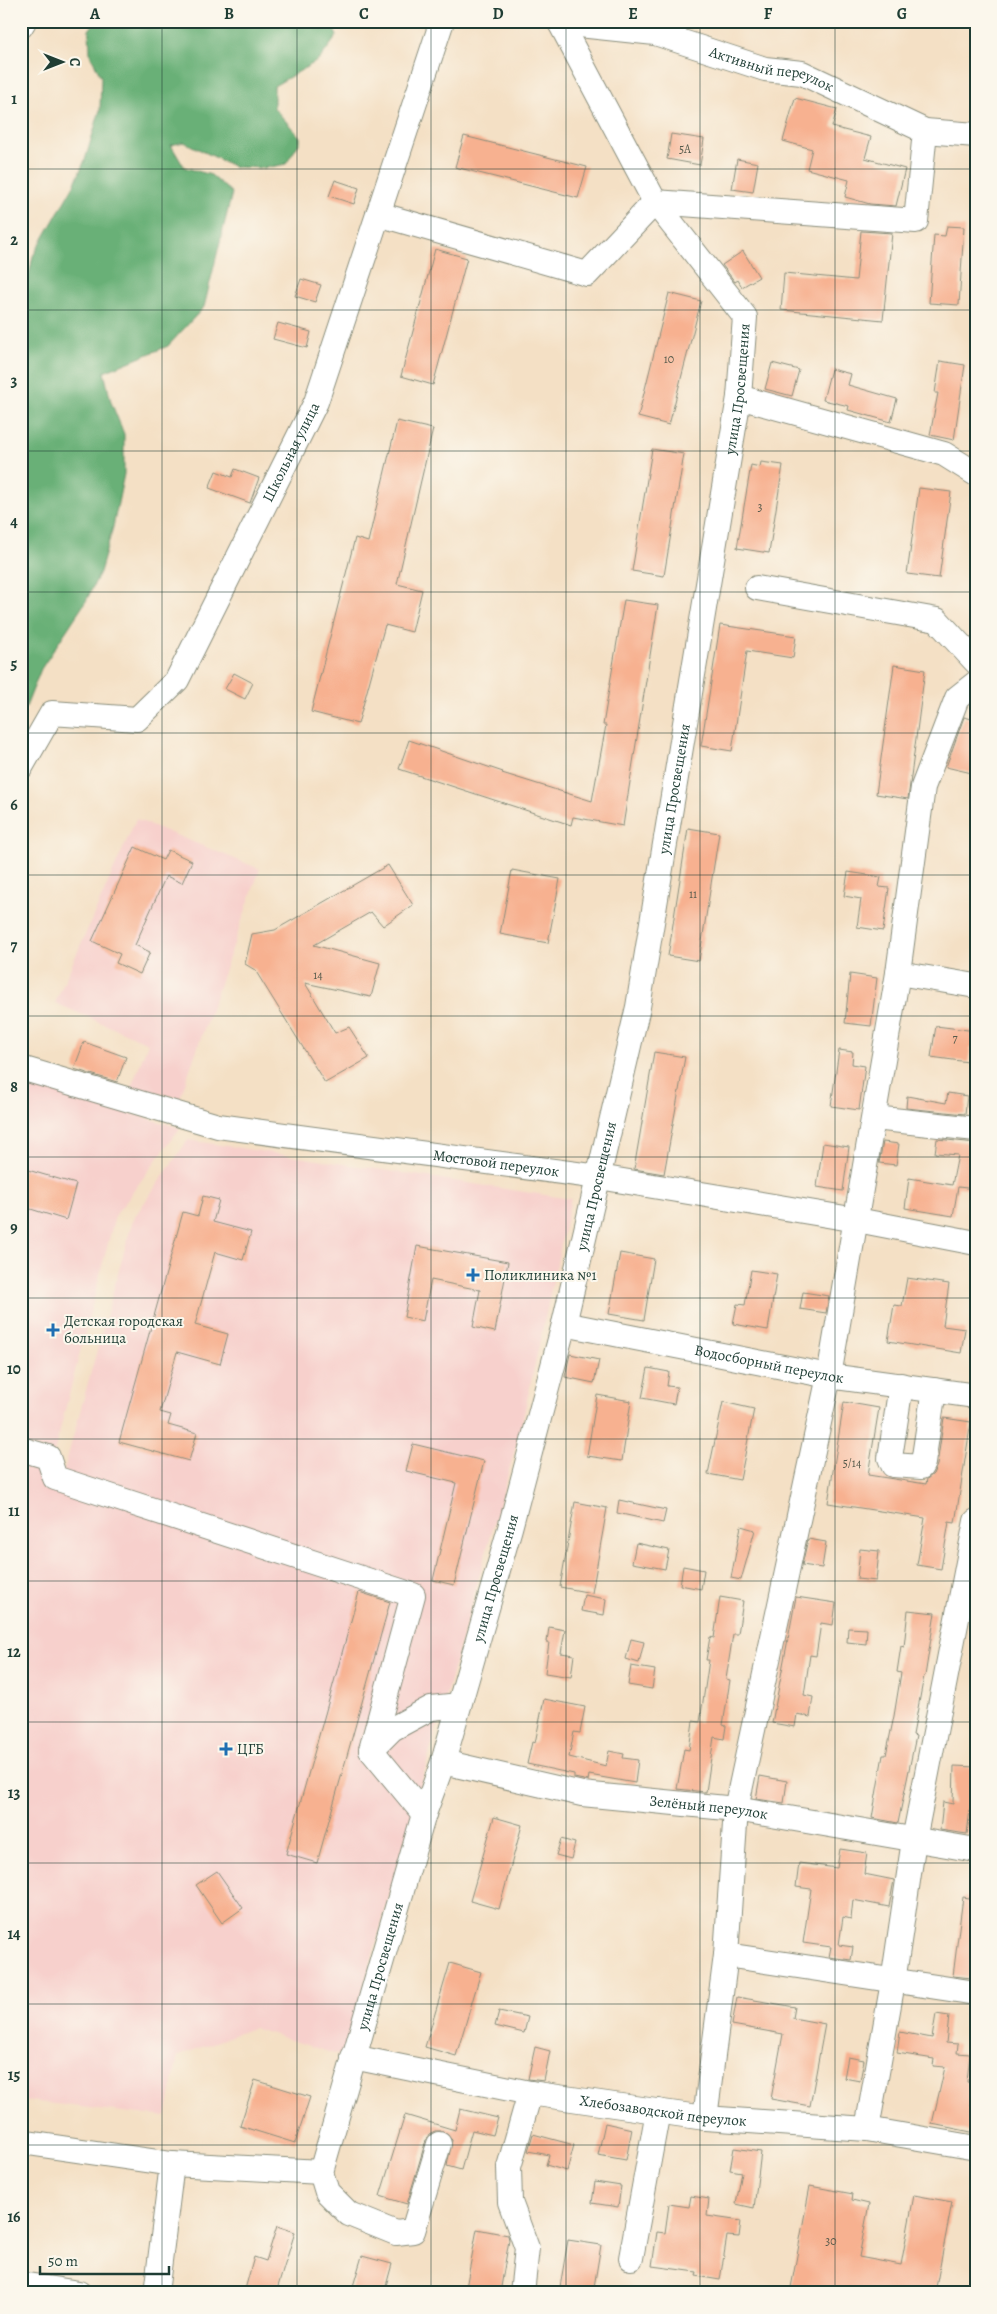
<svg xmlns="http://www.w3.org/2000/svg" width="997" height="2314" viewBox="0 0 997 2314" font-family="Alegreya,serif">
<style>
.built{fill:#f7d0cc}
.forest{fill:#69b077;stroke:#447656}
.building{fill:#f7b190}
.lines{fill:none;stroke-linecap:round;stroke-linejoin:round}
.minor-casing{stroke:#8a8e7c;stroke-width:26}
.minor{stroke:#fff;stroke-width:24}
.grid{fill:none;stroke:#1f3d34;stroke-width:1;stroke-opacity:0.55}
.poi-dot{fill:#1f6fb2;stroke:#fbf7ec;stroke-width:2}
.labels{text-anchor:middle;dominant-baseline:central;stroke-width:4;stroke-linejoin:round;paint-order:stroke}
.number-label{font-size:12px;fill:#555a4b}
.street-label{font-size:15px;fill:#1f3d34;stroke:#fbf7ec}
.poi-label{font-size:15px;fill:#1f3d34;stroke:#fbf7ec;text-anchor:start}
.neatline{fill:none;stroke:#1f3d34;stroke-width:2}
.grid-label{font-size:16px;text-anchor:middle;font-weight:bold;fill:#1f3d34}
</style>
<rect width="100%" height="100%" fill="#fbf7ec"/>
<filter id="ink" filterUnits="userSpaceOnUse"><feTurbulence type="fractalNoise" baseFrequency=".02" numOctaves="2"/><feDisplacementMap in="SourceGraphic" scale="10" xChannelSelector="R" yChannelSelector="G"/><feConvolveMatrix kernelMatrix="1 2 1 2 8 2 1 2 1" color-interpolation-filters="sRGB"/></filter>
<filter id="wash" filterUnits="userSpaceOnUse"><feTurbulence type="fractalNoise" baseFrequency=".0096" numOctaves="4" result="noise"/><feDisplacementMap in="SourceGraphic" scale="20" xChannelSelector="R" yChannelSelector="G"/><feGaussianBlur stdDeviation="1.12" result="paint"/><feColorMatrix in="noise" values="0 0 0 0 0 0 0 0 0 0 0 0 0 0 0 0 0 1.4 0 .05"/><feComposite in="paint" operator="in"/></filter>
<g filter="url(#wash)">
<rect width="100%" height="100%" fill="#f4e0c5"/>
<path class="built" d="M136,819L260,869L180,1098L131,1088L148,1043L55,1003Z
M21,1080L180,1128L115,1216L54,1453L21,1444Z
M188,1140L571,1199L521,1428L344,2057L253,2028L178,2056L166,2117L21,2100V1460L64,1470L133,1219Z"/>
<path class="forest" d="M96,21H330L337,36L319,60L274,86V108L300,137V142L286,164L265,168L235,167L184,142L171,145L184,167L211,175L232,193L204,307L168,346L104,372L111,402L124,434V474L113,527L100,572L86,601L41,669L26,707L21,711V376L29,351L25,295L33,256L74,185L85,160L100,110L101,77L90,54L89,30Z"/>
<g id="blocks">
<path class="building" d="M795,98L837,109L832,127L871,137L865,158L905,169L896,206L870,204L845,197L849,180L807,169L812,149L783,141Z
M671,134L704,139L700,165L667,159Z
M464,136L587,167L578,198L455,167Z
M737,159L758,163L753,192L732,189Z
M335,180L359,188L354,204L329,196Z
M947,226L964,227L959,305L929,303L934,235L945,236Z
M861,231L892,233L883,320L781,310L784,273L856,280Z
M435,249L467,258L433,385L401,376Z
M743,251L759,277L742,287L738,280L735,282L722,265Z
M301,279L321,285L315,302L295,296Z
M669,293L701,301L669,425L638,417Z
M278,323L311,332L307,348L273,339Z
M940,361L965,365L954,440L930,435L938,393H935Z
M772,363L799,370L792,396L765,389Z
M831,369L851,374L848,385L897,399L891,422L848,410L849,406L823,400Z
M397,421L433,429L397,584L422,590L412,632L385,625L358,724L311,712L355,538L368,542Z
M652,449L684,454L664,576L632,571Z
M761,462L783,465L769,553L737,548L751,465L760,467Z
M235,469L259,478L250,503L209,488L216,471L232,477Z
M919,488L951,492L939,578L907,574Z
M624,600L658,605L623,826L573,817L571,825L399,769L409,740L503,772L502,773L592,801L606,725H603Z
M720,625L796,636L793,658L747,651L732,751L701,746Z
M894,665L925,670L908,799L876,794Z
M234,673L253,683L245,699L225,689Z
M964,717L976,720V774L946,767Z
M688,828L719,833L699,961L668,956Z
M135,847L163,860L168,850L192,861L182,883L166,876L135,945L150,952L140,974L116,963L120,954L92,941Z
M388,865L413,905L383,926L371,912L314,945L380,963L371,997L305,983L335,1033L349,1027L369,1058L325,1083L255,970L245,964L252,934L275,930Z
M512,870L560,879L548,943L500,934Z
M848,872L881,877L879,887L889,888L883,931L857,927L861,899L844,896Z
M850,974L877,978L871,1026L845,1023Z
M936,1026L976,1031V1046H971L968,1062L931,1057Z
M84,1042L126,1057L117,1082L74,1069Z
M839,1050L853,1052L852,1064L865,1066L859,1110L831,1106Z
M654,1052L685,1057L664,1174L634,1169Z
M948,1093L967,1096L965,1114L906,1108L907,1096L946,1103Z
M937,1139L976,1143V1189L958,1187L953,1216L905,1208L909,1178L952,1185L958,1155L935,1153Z
M883,1142L899,1144L896,1165L879,1163Z
M823,1143L849,1147L843,1191L817,1187Z
M21,1168L76,1184L66,1220L21,1206Z
M203,1196L219,1200L213,1222L251,1232L243,1260L215,1252L195,1325L228,1334L220,1364L177,1352L160,1412L171,1415L168,1425L197,1433L189,1461L119,1442L183,1212L198,1216Z
M417,1246L508,1262L495,1332L473,1327L480,1290L431,1280L423,1321L404,1317Z
M620,1253L654,1259L644,1320L609,1314Z
M751,1270L777,1274L768,1330L733,1324L737,1304L745,1305Z
M907,1278L949,1284L943,1326L965,1329L961,1353L888,1341L894,1305L902,1306Z
M803,1292L829,1296L826,1313L800,1309Z
M570,1354L599,1360L594,1383L565,1377Z
M648,1368L669,1372L667,1386L677,1387L674,1404L642,1398Z
M597,1395L631,1401L622,1461L587,1456Z
M723,1402L754,1409L740,1480L708,1474Z
M844,1402L879,1408L868,1475L926,1484L927,1479L933,1474L937,1465L944,1418L971,1422L955,1523L949,1522L941,1569L917,1565L925,1518L828,1503Z
M413,1444L484,1461L454,1585L433,1580L456,1483L406,1471Z
M619,1500L666,1510L663,1523L617,1513Z
M575,1502L607,1508L592,1593L560,1587Z
M741,1526L755,1530L741,1580L731,1578Z
M808,1539L826,1542L822,1568L802,1565Z
M636,1543L669,1550L665,1569L632,1563Z
M860,1549L879,1551L876,1581L857,1579Z
M683,1566L704,1570L701,1589L680,1585Z
M359,1592L390,1602L317,1863L286,1854Z
M584,1595L606,1599L604,1615L581,1611Z
M720,1597L743,1601L738,1634H733L726,1679L730,1680L723,1725L726,1726L724,1739L714,1737L706,1792L677,1789L684,1749L689,1750L693,1721L700,1722L709,1660H706L710,1637L714,1638Z
M796,1597L836,1603L833,1625L821,1623L816,1656L810,1655L804,1695L813,1697L810,1717L797,1714L795,1727L772,1723Z
M908,1610L935,1613L925,1676H924L913,1735L916,1736L898,1823L872,1818L883,1755H886L894,1716L901,1673L897,1672L901,1646L904,1647Z
M549,1627L565,1630L561,1653L574,1655L571,1677L545,1673L549,1642H547Z
M848,1628L867,1629L866,1644L847,1642Z
M631,1639L644,1642L639,1663L626,1659Z
M631,1666L655,1670L652,1689L628,1685Z
M544,1699L585,1707L580,1733L574,1732L569,1757L606,1766L609,1751L624,1754L623,1758L638,1760L635,1783L589,1775L588,1781L584,1780L574,1778V1774L527,1764L532,1742L535,1743Z
M954,1766L976,1767V1794H972L967,1834L940,1830L943,1802L953,1804Z
M760,1776L787,1781L784,1803L756,1799Z
M494,1817L522,1825L499,1909L470,1901Z
M561,1839L575,1843L571,1859L556,1855Z
M840,1849L867,1853L864,1874L894,1880L889,1907L853,1900L851,1919L843,1917L839,1945L853,1947L851,1960L829,1957L831,1947L803,1943L811,1889L796,1887L799,1863L837,1868Z
M217,1871L243,1908L222,1923L196,1885Z
M963,1897L976,1899V1974L973,1973L972,1978L953,1976Z
M450,1963L481,1972L456,2056L425,2047Z
M737,1997L795,2007L793,2018L825,2024L810,2106L771,2099L783,2034L732,2025Z
M499,2011L528,2017L524,2033L495,2026Z
M936,2014L949,2016L946,2043L958,2044L957,2053L970,2054L967,2082L976,2084L971,2105L976,2106V2133L932,2124L945,2067L933,2066L934,2059L897,2053L900,2032L932,2038Z
M535,2047L550,2051L544,2081L528,2079Z
M848,2057L864,2060L860,2081L844,2078Z
M255,2080L310,2097L295,2143L240,2126Z
M460,2109L498,2118L493,2135L472,2130L461,2170L447,2166L452,2140L443,2131H435L429,2134L426,2140L407,2204L380,2196L405,2115L455,2130Z
M605,2123L632,2129L626,2160L598,2155Z
M533,2134L574,2145L567,2171L546,2165L549,2155L528,2151Z
M734,2148L761,2152L754,2208L736,2204L742,2172L730,2170Z
M595,2182L621,2186L618,2207L592,2203Z
M810,2186L853,2194L852,2200L869,2204L859,2257L901,2265L914,2195L952,2202L935,2293H790Z
M691,2196L709,2199L707,2216L741,2221L739,2237L727,2236L720,2280L696,2276L697,2272L652,2266L657,2232L665,2233L669,2204L689,2207Z
M277,2226L295,2232L276,2293H244L254,2257L266,2261Z
M477,2229L508,2235L509,2240L500,2293H465Z
M568,2240L601,2245L593,2293H559Z
M362,2256L392,2264L384,2293H351Z"/>
</g>
</g>
<g filter="url(#ink)">
<use href="#blocks" fill-opacity="0" stroke="#8a8e7c" stroke-width="1"/>
<g class="lines">
<defs>
<g id="minor">
<path id="s1" d="M560,23L655,33L765,69L802,73L925,131L976,135"/>
<path d="M21,26L24,21"/>
<path d="M378,214L587,274L655,202L916,221L925,131"/>
<path d="M739,397L944,454L976,474"/>
<path d="M757,588L937,620L976,662"/>
<path id="s2" d="M21,767L52,713L137,719L177,680L316,402L442,21"/>
<path d="M898,973L976,986"/>
<path id="s3" d="M21,1068L218,1126L599,1177L857,1220L976,1243"/>
<path d="M874,1118L976,1129"/>
<path id="s4" d="M564,1324L829,1376L976,1396"/>
<path d="M901,1385L890,1458L893,1465L921,1467L923,1463L934,1390"/>
<path d="M21,1449L48,1457L55,1478L413,1595L371,1750L424,1814"/>
<path d="M371,1750L392,1729L431,1708L459,1705"/>
<path id="s5" d="M443,1762L582,1794L736,1809L976,1850"/>
<path d="M726,1955L976,1993"/>
<path id="s6" d="M353,2057L530,2093L705,2118L867,2129L976,2148"/>
<path d="M705,2118L726,1955L736,1809L829,1376L898,973L923,787L957,698L976,683"/>
<path d="M867,2129L893,1982L914,1840L976,1521"/>
<path d="M21,2142L172,2164L321,2172"/>
<path id="s7" d="M321,2172L424,1814L443,1762L510,1528L564,1324L638,1007L739,397L745,317L655,202L559,21"/>
<path d="M321,2172L327,2192L349,2214L396,2233L413,2231L439,2144"/>
<path d="M631,2258L658,2111"/>
<path d="M21,2284L79,2293"/>
<path d="M156,2293L172,2164"/>
<path d="M522,2293L527,2248L510,2202L509,2167L530,2093"/>
</g>
</defs>
<use href="#minor" class="minor-casing"/>
<use href="#minor" class="minor"/>
</g>
</g>
<path class="grid" d="M162,21V2293M297,21V2293M431,21V2293M566,21V2293M700,21V2293M835,21V2293M21,169H976M21,310H976M21,451H976M21,592H976M21,733H976M21,875H976M21,1016H976M21,1157H976M21,1298H976M21,1439H976M21,1581H976M21,1722H976M21,1863H976M21,2004H976M21,2145H976"/>
<g class="poi-dot">
<path d="M470.5 1267.5h5v5h5v5h-5v5h-5v-5h-5v-5h5z"/>
<path d="M50.5 1322.5h5v5h5v5h-5v5h-5v-5h-5v-5h5z"/>
<path d="M223.5 1741.5h5v5h5v5h-5v5h-5v-5h-5v-5h5z"/>
</g>
<g class="labels">
<g class="number-label">
<text x="685" y="149">5А</text>
<text x="669" y="359">10</text>
<text x="760" y="507">3</text>
<text x="693" y="894">11</text>
<text x="318" y="975">14</text>
<text x="955" y="1038">7</text>
<text x="852" y="1463">5/14</text>
<text x="831" y="2241">30</text>
</g>
<g class="street-label">
<text stroke="none"><textPath href="#s1" startOffset="218">Активный переулок</textPath></text>
<text stroke="none"><textPath href="#s7" startOffset="1834">улица Просвещения</textPath></text>
<text stroke="none"><textPath href="#s2" startOffset="458">Школьная улица</textPath></text>
<text stroke="none"><textPath href="#s7" startOffset="1429">улица Просвещения</textPath></text>
<text stroke="none"><textPath href="#s3" startOffset="486">Мостовой переулок</textPath></text>
<text stroke="none"><textPath href="#s7" startOffset="1024">улица Просвещения</textPath></text>
<text stroke="none"><textPath href="#s4" startOffset="209">Водосборный переулок</textPath></text>
<text stroke="none"><textPath href="#s7" startOffset="619">улица Просвещения</textPath></text>
<text stroke="none"><textPath href="#s5" startOffset="270">Зелёный переулок</textPath></text>
<text stroke="none"><textPath href="#s7" startOffset="214">улица Просвещения</textPath></text>
<text stroke="none"><textPath href="#s6" startOffset="315">Хлебозаводской переулок</textPath></text>
</g>
<g class="poi-label">
<text x="484" y="1275">Поликлиника №1</text>
<text x="64" y="1321">Детская городская<tspan x="64" dy="17">больница</tspan></text>
<text x="237" y="1749">ЦГБ</text>
</g>
</g>
<rect width="997" height="2314" fill="none" stroke="#fbf7ec" stroke-width="55"/>
<g transform="translate(62 62) rotate(90)" stroke="#fbf7ec" stroke-width="4" paint-order="stroke">
<path d="M0-4L9 19L0 12L-9 19Z" fill="#1f3d34"/>
<text y="-8" font-size="14" font-weight="bold" text-anchor="middle" fill="#1f3d34">С</text>
</g>
<path d="M40 2266v8h129v-8" fill="none" stroke="#1f3d34" stroke-width="2.5"/>
<text x="48" y="2266" font-size="15" fill="#1f3d34" stroke="#fbf7ec" stroke-width="4" paint-order="stroke">50 m</text>
<rect x="28" y="28" width="942" height="2258" class="neatline"/>
<g class="grid-label">
<text x="95" y="19">A</text>
<text x="229" y="19">B</text>
<text x="364" y="19">C</text>
<text x="498" y="19">D</text>
<text x="633" y="19">E</text>
<text x="768" y="19">F</text>
<text x="902" y="19">G</text>
<text x="14" y="104">1</text>
<text x="14" y="245">2</text>
<text x="14" y="386">3</text>
<text x="14" y="527">4</text>
<text x="14" y="669">5</text>
<text x="14" y="810">6</text>
<text x="14" y="951">7</text>
<text x="14" y="1092">8</text>
<text x="14" y="1233">9</text>
<text x="14" y="1374">10</text>
<text x="14" y="1516">11</text>
<text x="14" y="1657">12</text>
<text x="14" y="1798">13</text>
<text x="14" y="1939">14</text>
<text x="14" y="2080">15</text>
<text x="14" y="2222">16</text>
</g>
</svg>
